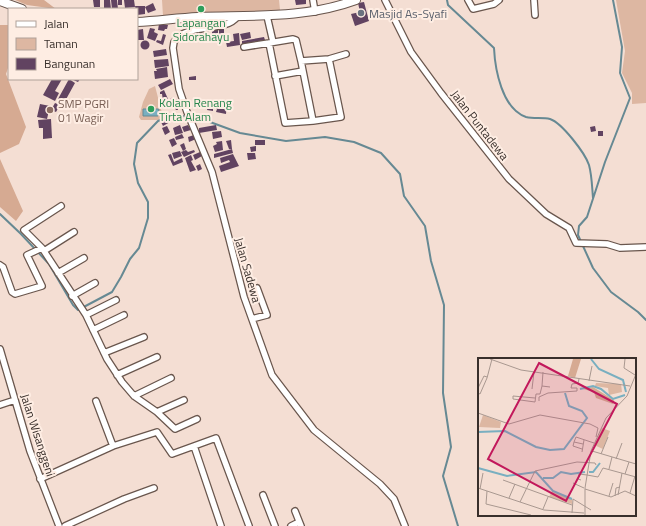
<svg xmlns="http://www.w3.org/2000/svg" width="646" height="526" viewBox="0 0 646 526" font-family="'Titillium Web',sans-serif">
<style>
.green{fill:#ddb7a2}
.forest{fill:#d6aa92}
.water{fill:#79afc0;stroke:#668993}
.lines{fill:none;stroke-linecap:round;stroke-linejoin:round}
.stream{stroke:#668993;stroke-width:2}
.building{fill:#614361}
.street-casing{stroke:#69564d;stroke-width:8}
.secondary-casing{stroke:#69564d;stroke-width:10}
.street{stroke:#fff;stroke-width:5.5}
.secondary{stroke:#fff;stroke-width:8}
.leisure-dot{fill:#2e9e5b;stroke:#feede3;stroke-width:1.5}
.worship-dot{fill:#6b7280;stroke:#feede3;stroke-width:1.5}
.education-dot{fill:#8d6e63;stroke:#feede3;stroke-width:1.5}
.labels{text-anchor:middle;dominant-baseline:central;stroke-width:4;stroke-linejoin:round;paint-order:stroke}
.worship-label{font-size:12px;fill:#5b616d;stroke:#feede3;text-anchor:start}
.leisure-label{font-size:12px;fill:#27864d;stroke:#feede3}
.education-label{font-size:12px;fill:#785e54;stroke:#feede3;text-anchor:start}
.street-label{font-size:12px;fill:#382f2b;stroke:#feede3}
.inset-river{fill:none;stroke:#79afc0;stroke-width:2}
.inset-road{fill:none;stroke:#a99890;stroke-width:1}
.view{fill:#c2185b;fill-opacity:0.15;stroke:#c2185b;stroke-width:2}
.inset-edge{fill:none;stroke:#382f2b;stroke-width:2}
</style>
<rect width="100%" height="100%" fill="#f4ded3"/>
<path class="green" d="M162,0H279L280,10L163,16Z
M616,0H646V103L632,104V93L622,73L625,51Z
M155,86L163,117L158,120H141L139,117L143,102L149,89Z"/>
<path class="forest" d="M15,0H44L56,9L27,5Z
M0,25H8L9,26V65L6,74L26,127L19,144L0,153Z
M0,159L23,211L16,221L0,207Z"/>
<path class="water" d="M143,109H159L158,116H143Z"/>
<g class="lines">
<path class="stream" d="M447,0L448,5L494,48C495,69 502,109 526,117C534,119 543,117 550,119C562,123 585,153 589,165C592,176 592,187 593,198
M613,0L622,47L620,73L630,98L605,162L587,217L579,226L578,235L593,268L611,292L638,312L646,320
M0,214L21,234L49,264L73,305L78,310L112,292L121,277L130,259L139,248L148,218V202L138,183L134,164L137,143L158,121L169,116H183L210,122L240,133L286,141L325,137L354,142L381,153L400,174L404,196L425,226L431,261L444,305L443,393L451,447L443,476L458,526"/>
</g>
<path class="building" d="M93,0H100V7H94Z
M104,0H110L111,9H104Z
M111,0H117L118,9H112Z
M118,0H122V5H118Z
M124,0H134L135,7L125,8Z
M295,0H306V4L296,5Z
M364,2L369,21L355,26L351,14L360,12L358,3Z
M153,3L156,10L148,13L145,7Z
M135,6H145V14L137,15Z
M159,24L168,25L167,29H165L164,31L158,30Z
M150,28L155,29L154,32L158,34L155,41L147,38Z
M219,28H224V37H219Z
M143,29L144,40H137V30Z
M212,29H218V39L212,40Z
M202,32L203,40L197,41L196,33Z
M250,32L251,38L242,40L240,34Z
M203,33H207L208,40L204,41Z
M239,33L240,45L227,47L226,42L234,41L233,34Z
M163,34L166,35L163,45L156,42L157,40L161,41Z
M264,37L265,40L242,44V41Z
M140.5 45a4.5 4.5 0 1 1 9 0a4.5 4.5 0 1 1-9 0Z
M166,49L167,55L154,57L153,51Z
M168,59L169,66L155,68L154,60Z
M167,67L168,77L155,79L154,71H157L156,69Z
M196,76V80H189V77Z
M52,79H62L55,91L59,93L55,101L43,95Z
M69,79L75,83L64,103L58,99Z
M71,79H80L78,82Z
M170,79L173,84L161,90L158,85Z
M164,90L168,99L163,101L162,94H160V92Z
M174,97L175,99H177L179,104L177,105L178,110H176L170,101L171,98Z
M209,101L221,103L222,107L223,101L227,102L226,114L216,112L217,109L213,108V111L207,110Z
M55,103L60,105L56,112L51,110Z
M40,104L50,106L47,119L37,117Z
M51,119L52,138L43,139V128H39L38,120Z
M168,119L170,122L163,126L161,122Z
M180,125L183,133L175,135L173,128Z
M188,125L191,130L184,132L182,127Z
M216,125L217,130L199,133V128Z
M167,126L170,132L165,135L162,128Z
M595,126L596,131L591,132L590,127Z
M221,131L222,137L213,139L212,132Z
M598,131H603V136H598Z
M182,134L184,138L176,140L175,137Z
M194,135L196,139L189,142L188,137Z
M174,138L177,144L172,147L169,140Z
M231,140L232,149H229L226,141Z
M255,140H265V145H255Z
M222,141L223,150L215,152L213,146L217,144L216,142Z
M184,143L186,149L183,151L180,145Z
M256,146V151L251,152L250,147Z
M232,149L233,153L214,158V154Z
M186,150L188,152L194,150L195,152L184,157L181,152Z
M180,151L182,156L174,159L172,153Z
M200,152L202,156L195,160L193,155Z
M247,153H255L256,159L248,160Z
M171,154L174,162L182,158L183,162L173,166L168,155Z
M233,154L239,166L221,172L219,166L230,162L229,160L221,163L220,158Z
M191,155L193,160L191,161L196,170L190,172L185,158Z
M200,164L202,169L198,171L196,166Z"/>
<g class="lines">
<defs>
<path id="street" d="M313,0L315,12
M385,0L411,52L441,93L509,179L546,214L569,228L576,243L607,244L620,248L646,247
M468,0L473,9L494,4L499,0
M534,0L535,15
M267,16L273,42
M237,17C225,33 186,22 174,42L173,48L179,89L187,112L212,172L244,297L272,375L314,430L380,484L394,499L405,526
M244,47L269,43
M301,61L296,40L293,39L269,43L285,123L313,121L303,71
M275,76L303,71L301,61L329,59L346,54
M313,121L341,117L329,59
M42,248L24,230L61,206
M44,251L74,232
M0,265L3,267L12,292L15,294L42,286L27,255L42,248L86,315L107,359L122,382L134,396L157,412L175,429L197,419
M58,273L84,258
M72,296L95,283
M86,315L116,300
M252,319L267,315L257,288
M93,330L124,315
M0,349L30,451L59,526
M104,353L144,337
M117,375L157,357
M134,396L171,378
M0,405L15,400
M157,412L184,400
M113,446L157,432L172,454L216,438L249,526
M194,446L221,526
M40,479L113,446L96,401
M263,495L275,526
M295,511L301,526
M65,526L124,499L154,488
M291,526L299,522"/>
<path id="secondary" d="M0,1L22,9
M137,22C157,21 178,18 198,17C251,15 305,19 356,0"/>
</defs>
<use href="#street" class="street-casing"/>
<use href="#secondary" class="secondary-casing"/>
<use href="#street" class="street"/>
<use href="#secondary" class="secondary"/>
</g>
<g class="leisure-dot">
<circle cx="201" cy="9" r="4"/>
<circle cx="151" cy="109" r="4"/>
</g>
<circle class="worship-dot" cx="361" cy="13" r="4"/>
<circle class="education-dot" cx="50" cy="110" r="4"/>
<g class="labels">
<g class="worship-label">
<text x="369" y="13">Masjid As-Syafi</text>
</g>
<g class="leisure-label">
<text x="201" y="22">Lapangan<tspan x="201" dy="14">Sidorahayu</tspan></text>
<text x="159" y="102" text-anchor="start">Kolam Renang<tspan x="159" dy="14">Tirta Alam</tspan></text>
</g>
<g class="education-label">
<text x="58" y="103">SMP PGRI<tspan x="58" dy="14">01 Wagir</tspan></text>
</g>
<g class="street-label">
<text transform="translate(480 125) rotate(52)">Jalan Puntadewa</text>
<text transform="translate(248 270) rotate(74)">Jalan Sadewa</text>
<text transform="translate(38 435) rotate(72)">Jalan Wisanggeni</text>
</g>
</g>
<g transform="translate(478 358)">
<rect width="158" height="158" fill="#f4ded3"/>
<path d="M118,25L143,26L144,34L131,37L130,30L117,28ZM5,57L23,64L22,70L1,69ZM124,70L132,73L125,91L116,87ZM74,133L91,139L94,141V146L71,139Z" fill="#ddb7a2"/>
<path d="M95,1H103L97,20L90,18ZM115,29L136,42L135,46L118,40L116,34L105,31Z" fill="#d6aa92"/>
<path class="inset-river" d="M113,1L121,11L145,22L148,34M102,31L115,28L123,31L135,41L147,37M0,74L27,73L58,89L72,92L86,91L109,60L104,53L91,48L87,35M0,110L29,118L58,114L75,133L94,141M111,114H115L122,105M65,120H75L83,114L93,116L107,114"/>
<path class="inset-road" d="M12,1L43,12L152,28M147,1L146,10L157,17M65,14L64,28L72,29M111,23L114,8M0,30L6,18L9,19M54,31L56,14M0,35L2,36L9,20L14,1M57,40L35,38V41L57,44L58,36H62L64,28M61,43V39L70,35L99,33V30H93L94,26L100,25L101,21M0,55L31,66L62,57L112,66L120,70L118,79M96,84L95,88L104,91M105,86L96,84L98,79L116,85M114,93L158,106M104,94L106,82M123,96L130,79M138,101L144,85M131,111L134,99M147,116L151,104M109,117L120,119L125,110L158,119M25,122L94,147M103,122L100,121L101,116L109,117M95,125L106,130M0,130L66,152L106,155M2,131L5,115M107,131L133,139L147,133L158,138M9,133L8,146L53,157M152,135L157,118M140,137L144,115M131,138L135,125M137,138L138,130L142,129M31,140L37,126M42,144L57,113L99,104L117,105L118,107M65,151L70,139M94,155L95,141L113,152M107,157V130L113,93L128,60L149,38L158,16"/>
<path class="view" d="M61,5L139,46L88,143L10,101Z"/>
<rect width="158" height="158" class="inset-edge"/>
</g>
<rect x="8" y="8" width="130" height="72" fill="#feede3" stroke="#afa199"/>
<rect x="16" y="21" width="20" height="6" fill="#ffffff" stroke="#afa199"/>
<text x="44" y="28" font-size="12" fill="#382f2b">Jalan</text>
<rect x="16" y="38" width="20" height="12" fill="#ddb7a2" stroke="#afa199"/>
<text x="44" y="48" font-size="12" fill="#382f2b">Taman</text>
<rect x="16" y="58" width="20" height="12" fill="#614361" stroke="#afa199"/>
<text x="44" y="68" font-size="12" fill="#382f2b">Bangunan</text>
</svg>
